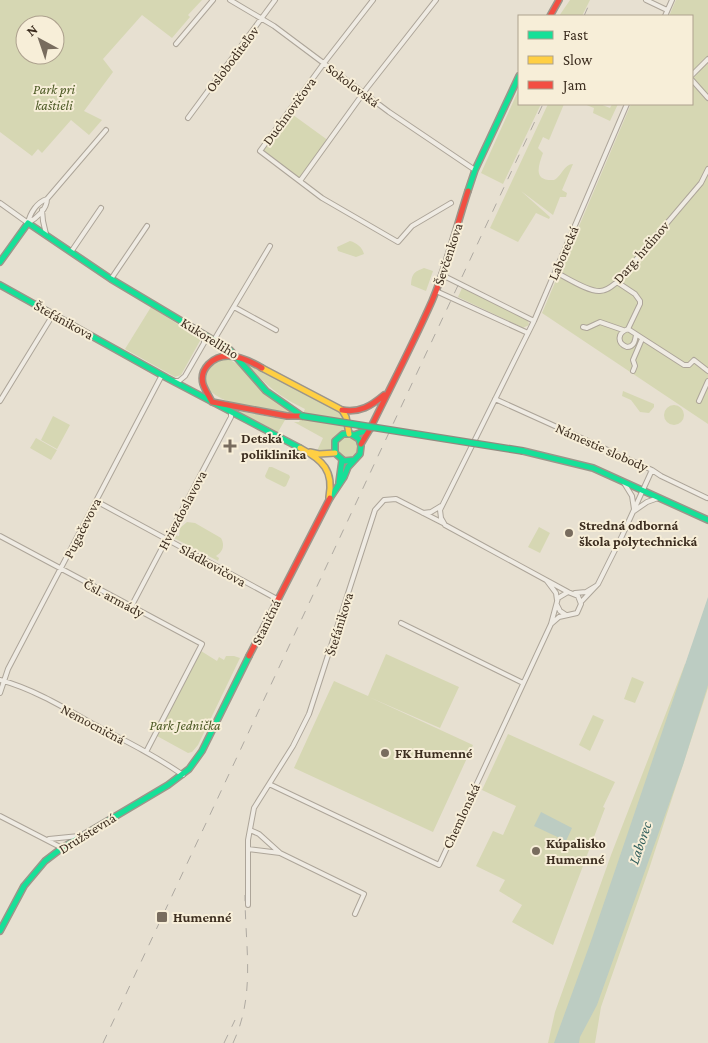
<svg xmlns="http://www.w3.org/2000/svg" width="708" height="1043" viewBox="0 0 708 1043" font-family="'Crimson Pro',serif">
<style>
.green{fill:#d6d7b3;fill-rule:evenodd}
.water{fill:#bcccc2}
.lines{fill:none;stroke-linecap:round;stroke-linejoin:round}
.street-casing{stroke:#ada599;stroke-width:6}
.fast-casing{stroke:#9c958a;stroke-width:8}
.slow-casing{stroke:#9c958a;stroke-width:8}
.jam-casing{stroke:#9c958a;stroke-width:8}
.street{stroke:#efebe3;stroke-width:4}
.fast{stroke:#16e098;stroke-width:5}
.slow{stroke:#ffcf43;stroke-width:5}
.jam{stroke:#f24e42;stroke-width:5}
.rail{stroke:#afaaa2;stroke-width:1;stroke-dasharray:9 9;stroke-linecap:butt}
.fast-bridge-casing{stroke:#928b80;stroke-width:8;stroke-linecap:butt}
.fast-bridge{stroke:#16e098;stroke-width:5.5}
.poi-dot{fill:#786c5e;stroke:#f7eed8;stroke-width:2}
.labels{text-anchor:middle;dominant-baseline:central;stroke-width:4;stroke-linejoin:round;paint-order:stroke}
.street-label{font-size:14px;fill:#3d2e20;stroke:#f7eed8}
.park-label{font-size:14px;font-style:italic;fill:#4d5a26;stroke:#f7eed8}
.poi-label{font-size:14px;font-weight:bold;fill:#3d2e20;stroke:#f7eed8;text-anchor:start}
.water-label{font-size:15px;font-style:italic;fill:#2f5d5a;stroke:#f7eed8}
</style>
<rect width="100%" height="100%" fill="#e7e0d1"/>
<path class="green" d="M0,0H202L188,15L190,17L172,38L142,15L103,59L113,72L84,111L102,120L89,135L71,120L42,153L38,149L32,156L0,132ZM25,25H55V55H25Z
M570,0H590L582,16H559Z
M676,0H708V424L542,313L631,104H692V16H669Z
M519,89V104H541L503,184L481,173Z
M548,104H564L549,140L543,137L538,148L543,153C538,167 533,181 554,180C562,176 564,164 573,164L562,190L567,193L566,197H560L553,215L521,191L550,217L549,219L536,213L518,242L490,228Z
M584,104H600L610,108L612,104L615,105L618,104L610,121L593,113L594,108Z
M289,112L329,141L300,181L260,151Z
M350,241C357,243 362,247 364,254L356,257L338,251L337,247Z
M424,268L433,271L426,291L411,285C412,273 414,272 424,268Z
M462,288L528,320L529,325L523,328L458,297Z
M151,307L201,339L181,375L175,377L125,349Z
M222,360H230L237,364L273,400L294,414C275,411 199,406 205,375C207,367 215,362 222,360Z
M248,363L341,412L344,418L346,431L342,432L333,450L317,451L323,438L294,422H299L305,409C278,396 267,386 247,364Z
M623,391L654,404V407L649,413L640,412L631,400L622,396Z
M664 415a10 10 0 1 1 20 0a10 10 0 1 1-20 0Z
M238,411L285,420L278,432Z
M53,416L70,425L57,449L41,440Z
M337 447a11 11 0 1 1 22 0a11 11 0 1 1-22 0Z
M36,438L57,450L51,460L30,448Z
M269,467H272L289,475L290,477L286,486L284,487L266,478L265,476Z
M187,522L195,523L221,538C225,545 223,552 216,556L219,558L218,561L174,538L175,535L179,536L180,528Z
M539,527L550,533L540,553L528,547Z
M201,651L217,661L219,657L224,660L226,656H234L240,658L198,745L192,752L188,753L157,736Z
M386,654L459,687L440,728L369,697L473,745L433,832L294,768L334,681L368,696Z
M685,664L708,670V688L649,869L601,1007L595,1043H548L555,1012L611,855Z
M632,677L644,682L635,703L624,699Z
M593,715L604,720L590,751L579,745Z
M508,734L615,782L603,807L605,808L553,945L512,922L522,905L499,891L505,880L476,866L493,831L503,835L516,806L482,790Z"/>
<path class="water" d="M708,597V685L683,765L597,1005L580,1037L579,1043H554L591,941Z
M541,812L572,828L566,841L534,826Z"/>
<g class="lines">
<defs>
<path id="street" d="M230,0L274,26L389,112L475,170
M373,0L324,63L260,151L322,198L398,242L412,226L451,203
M646,0L667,10
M665,16L672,0
M176,44L213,0
M692,75L708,59
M692,80L708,98
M188,118L275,0
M300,181L367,88L436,0
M0,203L28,223
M42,210L43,221L46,234
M28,223C30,213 37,202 47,199L106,130
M28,223C37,218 47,209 47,199
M71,252L101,208
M555,272C566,277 588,292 600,291C607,291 612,286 617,282L701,183L708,169
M442,275L534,321
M111,279L147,226
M617,282L635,294L640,301V304L628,329L684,365H689L694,360L708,371
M436,291L528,333
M234,307L276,330
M583,327L587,328L600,322L623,330
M628,329C618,332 616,343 627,347C634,347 635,341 636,335
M214,340L270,246
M633,371L635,366L633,360L642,339
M174,381H179L185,376L204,343V334
M495,399L652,470L661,476L707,498
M0,401L51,318L50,313
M699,401L708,381
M624,483L632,496L634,509
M96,501L277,599
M634,511L647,502L658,498
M423,513L431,512L441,506
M0,536L202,644L146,752
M547,581L556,593L557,600
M568,592L445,525L441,518L440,510L534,321L627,104
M575,593L586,592L596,586
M581,602L598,584L622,536L652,470
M557,605L560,611L566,615
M131,607L231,417V412
M401,623L523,683
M0,680C33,689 63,707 93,724C124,740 154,755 183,775
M0,693L8,669L162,375
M269,784L439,865L551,624L558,598L568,592L578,596L581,604L577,613L559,617L551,624
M0,816L62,848
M250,830L259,834L280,853
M49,839L79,836
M248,849L280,853L364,894L355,914
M248,905V840L254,808L293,746L309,714L375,510L384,500L396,499L443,523"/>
<path id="fast" d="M468,191L475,170L519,76
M0,262L28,223L111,279L230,350L266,391L302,416
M0,285L167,378L300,448
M354,435L370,429
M523,451L593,468L708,520
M339,482L342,460
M330,498L344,477L348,467L360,454L361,446L359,439L351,434H343L335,441V453L344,461L354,460
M0,931L24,886L45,861L62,848L168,785L189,769L202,751L249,656"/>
<path id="slow" d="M262,368L342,410L346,417L349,434
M300,448C323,460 334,471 329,497
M310,452L319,454L335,453"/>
<path id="jam" d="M550,16L559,0
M262,368C252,362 240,356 228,356C213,356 199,369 203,384C205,390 209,396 212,402L287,416H302
M342,410C360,413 371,406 384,395
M361,444L370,429C391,386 413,344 432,301C447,266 456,228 468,191
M249,656L330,498"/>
</defs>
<use href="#street" class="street-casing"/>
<use href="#fast" class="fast-casing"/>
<use href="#slow" class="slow-casing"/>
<use href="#jam" class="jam-casing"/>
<use href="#street" class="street"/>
<use href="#fast" class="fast"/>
<use href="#slow" class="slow"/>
<use href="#jam" class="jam"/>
<path class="rail" d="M584,16L591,0
M103,1043L543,104
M224,1043L235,1020
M233,1043C256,994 245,947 245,895"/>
<defs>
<path id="fast-bridge" d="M302,416L523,451"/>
</defs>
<use href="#fast-bridge" class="fast-bridge-casing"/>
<use href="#fast-bridge" class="fast-bridge"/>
</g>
<g class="poi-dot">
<path d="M227.5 438.5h5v5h5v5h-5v5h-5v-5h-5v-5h5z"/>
<circle cx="569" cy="533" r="5"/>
<circle cx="385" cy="753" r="5"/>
<circle cx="536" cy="851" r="5"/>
<rect x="156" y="911" width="12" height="12" rx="2.5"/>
</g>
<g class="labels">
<g class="street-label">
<text transform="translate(232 59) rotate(-53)">Osloboditeľov</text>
<text transform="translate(353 85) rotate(37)">Sokolovská</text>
<text transform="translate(289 111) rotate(-54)">Duchnovičova</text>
<text transform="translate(641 252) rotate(-49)">Darg. hrdinov</text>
<text transform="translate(563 253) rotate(-67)">Laborecká</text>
<text transform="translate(448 254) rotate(-72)">Ševčenkova</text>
<text transform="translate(64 320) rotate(29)">Štefánikova</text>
<text transform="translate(210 338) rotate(32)">Kukorelliho</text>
<text transform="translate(602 447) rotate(24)">Námestie slobody</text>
<text transform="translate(182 510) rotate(-62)">Hviezdoslavova</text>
<text transform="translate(82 528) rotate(-63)">Pugačevova</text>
<text transform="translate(213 565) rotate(29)">Sládkovičova</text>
<text transform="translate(114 598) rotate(28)">Čsl. armády</text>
<text transform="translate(266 622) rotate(-64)">Staničná</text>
<text transform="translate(339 624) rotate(-73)">Štefánikova</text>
<text transform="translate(93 724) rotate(28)">Nemocničná</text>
<text transform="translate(461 816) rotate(-65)">Chemlonská</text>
<text transform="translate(87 833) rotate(-32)">Družstevná</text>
</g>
<g class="park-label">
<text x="54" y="89">Park pri<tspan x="54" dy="16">kaštieli</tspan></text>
<text x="185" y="725">Park Jednička</text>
</g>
<g class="poi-label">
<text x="241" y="438">Detská<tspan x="241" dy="16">poliklinika</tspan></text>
<text x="579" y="525">Stredná odborná<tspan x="579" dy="16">škola polytechnická</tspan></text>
<text x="395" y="753">FK Humenné</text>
<text x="546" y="843">Kúpalisko<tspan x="546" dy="16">Humenné</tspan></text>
<text x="173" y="917">Humenné</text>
</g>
<g class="water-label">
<text transform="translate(640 843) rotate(-71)">Laborec</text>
</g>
</g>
<rect x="518" y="15" width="175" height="90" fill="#f7eed8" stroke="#ada18e"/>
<rect x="528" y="31" width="25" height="8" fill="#16e098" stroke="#ada18e"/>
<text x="563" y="40" font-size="15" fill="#3d2e20">Fast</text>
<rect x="528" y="56" width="25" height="8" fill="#ffcf43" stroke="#ada18e"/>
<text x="563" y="65" font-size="15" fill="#3d2e20">Slow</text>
<rect x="528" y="81" width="25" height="8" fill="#f24e42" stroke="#ada18e"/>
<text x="563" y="90" font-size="15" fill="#3d2e20">Jam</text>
<g transform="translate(40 40) rotate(320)"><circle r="24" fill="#f7eed8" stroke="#ada18e"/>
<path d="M0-4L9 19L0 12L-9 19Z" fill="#786c5e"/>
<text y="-8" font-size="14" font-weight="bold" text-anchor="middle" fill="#3d2e20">N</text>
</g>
</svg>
